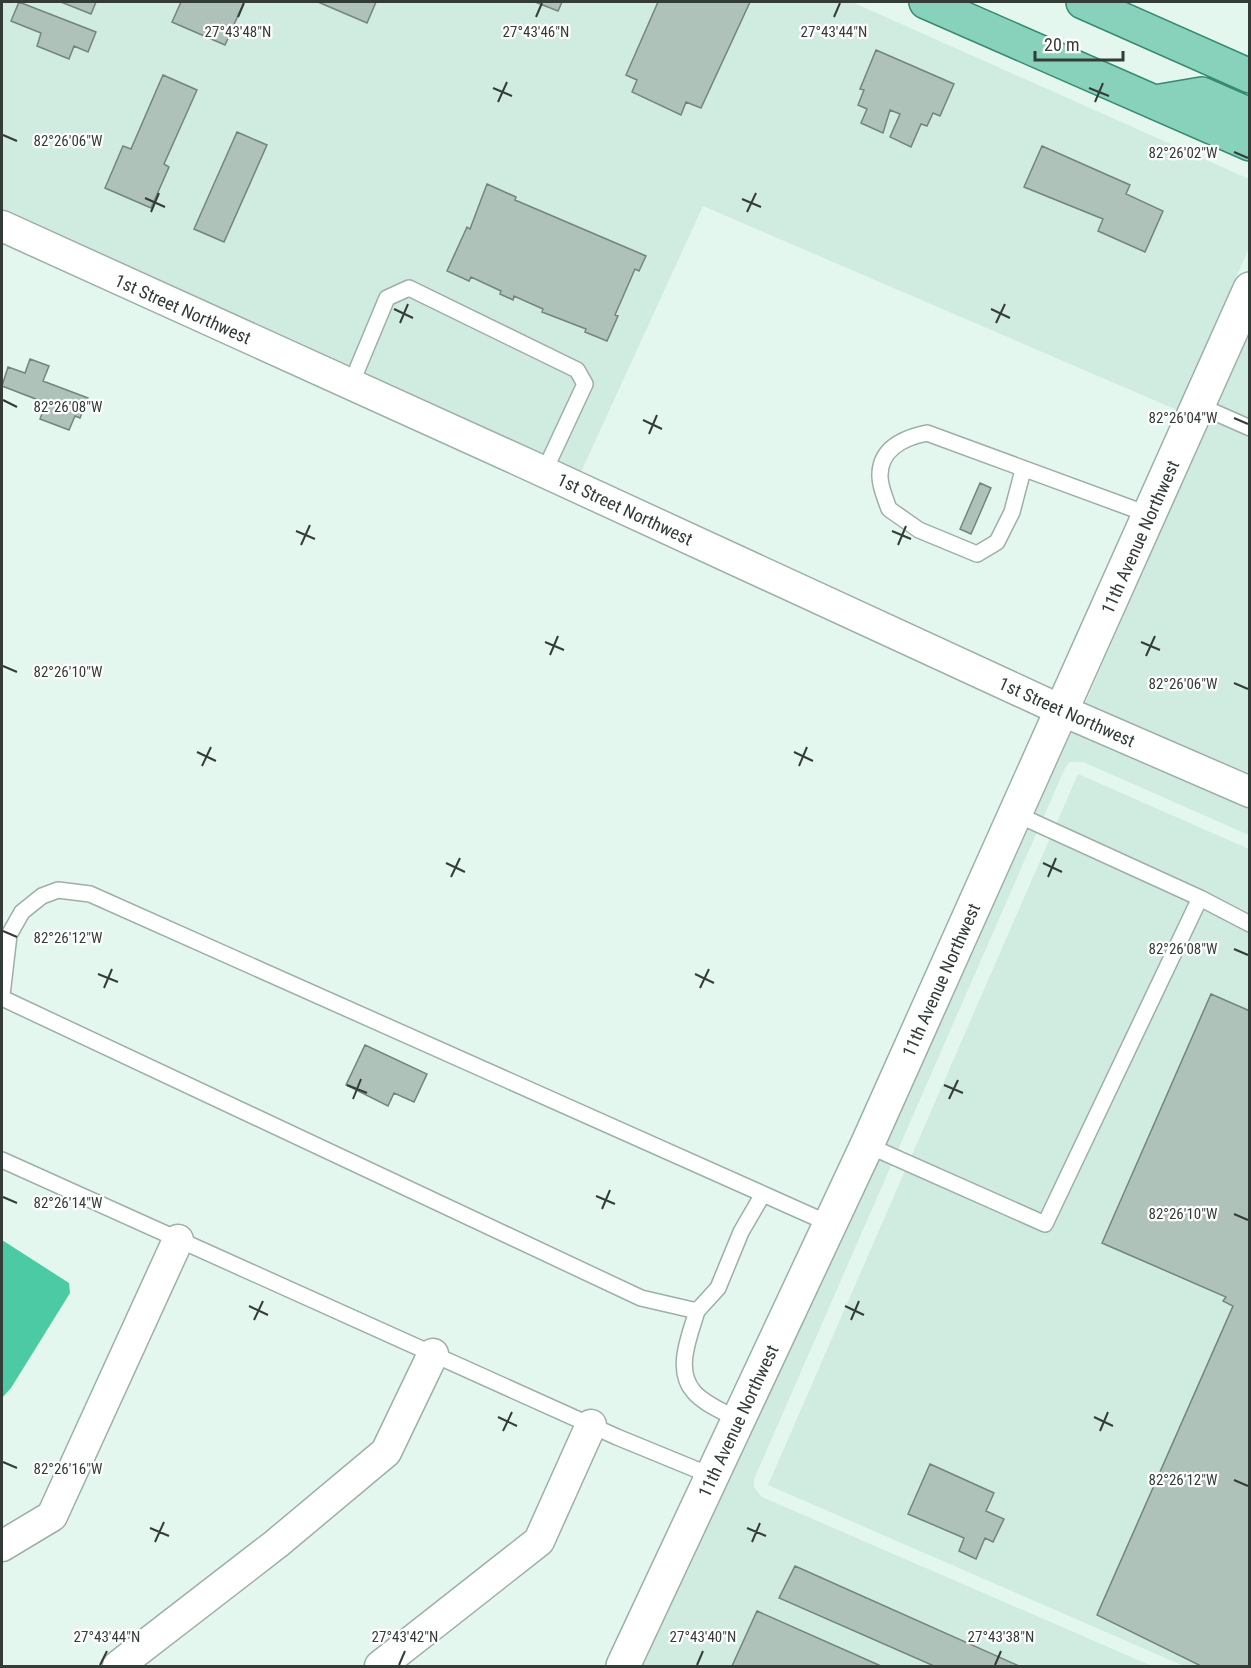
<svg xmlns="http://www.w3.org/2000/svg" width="1251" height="1668" viewBox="0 0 1251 1668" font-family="'Roboto Condensed',sans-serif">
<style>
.built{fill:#d0ebe0}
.water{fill:#4ccaa4}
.building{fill:#afc2ba;stroke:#73857e;stroke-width:1.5}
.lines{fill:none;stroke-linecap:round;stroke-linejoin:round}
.lane-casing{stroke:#9dafa8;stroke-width:18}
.street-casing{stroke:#9dafa8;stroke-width:33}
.secondary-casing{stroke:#9dafa8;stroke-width:36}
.primary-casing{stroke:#378a71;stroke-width:36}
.lane{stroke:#fff;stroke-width:15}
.street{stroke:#fff;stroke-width:30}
.secondary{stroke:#fff;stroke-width:33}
.primary{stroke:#88d2bc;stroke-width:33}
.ticks{fill:none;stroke:#343c38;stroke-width:2}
.labels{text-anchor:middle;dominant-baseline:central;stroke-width:4.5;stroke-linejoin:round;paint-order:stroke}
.street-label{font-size:18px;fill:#343c38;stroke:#fff}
.ticks-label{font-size:15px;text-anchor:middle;fill:#343c38;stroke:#fff;stroke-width:4.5;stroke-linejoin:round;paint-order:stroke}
</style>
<rect width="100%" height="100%" fill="#e4f7ef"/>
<path class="built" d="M2,2H852L1249,179L1250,246L1177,410L703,206L581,472L2,210Z
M1249,331V776L1085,704Z
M1072,732L1249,809V835L1083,762H1070L1065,768L754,1479V1487L762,1497L1152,1666H642L846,1231Z
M1078,774L1249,849V1666H1184L768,1485Z"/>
<path class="water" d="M2,1240L69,1283L70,1293L11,1388L2,1398Z"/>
<path class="building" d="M19,2L96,32L88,52L74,46L69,59L37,46L41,33L11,21Z
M61,2H96L91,14Z
M181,2H244L225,45L172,22Z
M318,2H376L367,23Z
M535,2H562L558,11Z
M658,2H750L701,108L686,102L681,115L632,92L637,80L626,75Z
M876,50L954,84L940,116L933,113L927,126L921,124L911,147L890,137L900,114L890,110L883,133L861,123L867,109L858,105L864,90L860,89Z
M163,75L197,90L164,164L169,167L151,208L105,188L123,146L131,149Z
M237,132L267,145L224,242L194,229Z
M1042,146L1130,185L1126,194L1163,211L1145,252L1098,231L1103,219L1024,187Z
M487,184L516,197L515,200L646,256L639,271L635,269L615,315L618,316L607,341L585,332L586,329L542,312L543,309L514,296L513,300L500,294L501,291L471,277L469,281L447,271L467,227L470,229Z
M30,359L49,366L43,381L88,398L80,418L75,416L69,430L40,419L46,403L2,386L8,367L25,373Z
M980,483L991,488L971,534L960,529Z
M1211,994L1250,1011V1666H1201L1097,1615L1233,1306L1223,1301L1226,1297L1102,1243Z
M365,1045L427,1074L414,1102L394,1093L388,1106L346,1085Z
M930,1464L994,1493L986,1511L1004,1519L993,1542L985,1538L976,1559L959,1551L964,1538L908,1514Z
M795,1566L1019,1666H934L779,1598Z
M757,1611L881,1666H732Z"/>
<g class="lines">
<defs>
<path id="lane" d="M351,384L387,298L409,288L577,370L585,384L544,472
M1198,405L1250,428
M1023,470L1012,512L997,542L977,554L919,530L889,509C886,500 880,487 880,477C879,449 903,438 927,433L1150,515
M1200,898L1250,924
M2,995L9,935L22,912L42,896L58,890L90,894L763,1194
M2,998L641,1298L697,1311L718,1288L741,1232L763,1194L830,1224
M867,1145L1045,1224L1200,898L1016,814
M2,1160L617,1437L712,1476
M697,1311C690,1335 674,1370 694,1392C704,1404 725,1412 738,1420"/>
<path id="street" d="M2,226L529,465L1063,711L1250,792
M2,1546L52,1516L178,1240
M118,1666L276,1544L386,1452L433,1354
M380,1666L539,1541L591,1425"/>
<path id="secondary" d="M623,1666L867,1145L1250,289"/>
<path id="primary" d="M926,2L1250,144
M1083,2L1250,76
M1155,102L1202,94L1250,115"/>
</defs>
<use href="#lane" class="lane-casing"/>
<use href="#street" class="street-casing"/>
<use href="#secondary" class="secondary-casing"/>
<use href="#primary" class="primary-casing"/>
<use href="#lane" class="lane"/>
<use href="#street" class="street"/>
<use href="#secondary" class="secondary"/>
<use href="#primary" class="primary"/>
</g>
<path class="ticks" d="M238,17L244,3M536,17L542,3M834,17L840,3M493,88L512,96M1089,88L1109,96M498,102L507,82M1095,102L1103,83M3,135L17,141M1234,152L1248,158M145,198L165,207M742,199L761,207M151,212L159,193M747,212L756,193M394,309L413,318M991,309L1010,318M400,323L408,304M996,323L1005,304M3,400L17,407M1234,418L1248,424M643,420L662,429M649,434L657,415M296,531L315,539M892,531L911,539M301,545L310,525M898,545L906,526M545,642L564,650M1141,642L1160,650M550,655L558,636M1146,656L1155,636M3,666L17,672M1234,683L1248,689M197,752L216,761M794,752L813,761M202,766L211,747M799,766L807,747M446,863L465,872M1043,863L1062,872M451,877L460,858M1048,877L1056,858M3,931L17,937M1234,949L1248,955M98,974L118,982M695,974L714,983M104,988L112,969M700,988L709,969M347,1085L367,1093M944,1085L963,1093M353,1099L361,1079M949,1099L958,1080M596,1196L615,1204M3,1197L17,1203M602,1209L610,1190M1234,1214L1248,1220M249,1306L268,1315M845,1306L864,1315M254,1320L263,1301M851,1320L859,1301M498,1417L517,1426M1094,1417L1113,1426M503,1431L512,1412M1100,1431L1108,1412M3,1462L17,1468M1234,1480L1248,1486M150,1528L169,1536M747,1528L766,1536M155,1542L164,1522M752,1542L760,1523M100,1665L107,1651M399,1665L405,1651M697,1665L703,1651M995,1665L1001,1651"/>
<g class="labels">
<g class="street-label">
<text transform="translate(183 309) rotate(24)">1st Street Northwest</text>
<text transform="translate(625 509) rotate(25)">1st Street Northwest</text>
<text transform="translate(1140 537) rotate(-66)">11th Avenue Northwest</text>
<text transform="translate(1067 712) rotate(24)">1st Street Northwest</text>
<text transform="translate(941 980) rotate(-66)">11th Avenue Northwest</text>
<text transform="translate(738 1421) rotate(-65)">11th Avenue Northwest</text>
</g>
</g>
<g class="ticks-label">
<text x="238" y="37">27°43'48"N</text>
<text x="536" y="37">27°43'46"N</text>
<text x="834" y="37">27°43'44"N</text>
<text x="68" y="146">82°26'06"W</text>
<text x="1183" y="158">82°26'02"W</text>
<text x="68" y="412">82°26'08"W</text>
<text x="1183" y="423">82°26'04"W</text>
<text x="68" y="677">82°26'10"W</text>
<text x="1183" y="689">82°26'06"W</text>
<text x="68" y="943">82°26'12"W</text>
<text x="1183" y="954">82°26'08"W</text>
<text x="68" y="1208">82°26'14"W</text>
<text x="1183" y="1219">82°26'10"W</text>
<text x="68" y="1474">82°26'16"W</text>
<text x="1183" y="1485">82°26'12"W</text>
<text x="107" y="1642">27°43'44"N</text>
<text x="405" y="1642">27°43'42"N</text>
<text x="703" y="1642">27°43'40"N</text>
<text x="1001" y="1642">27°43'38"N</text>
</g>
<rect width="1251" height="1668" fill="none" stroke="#343c38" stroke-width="6"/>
<path d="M1035 51v9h88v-9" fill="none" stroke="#343c38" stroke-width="3"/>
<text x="1044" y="51" font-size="18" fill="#343c38" stroke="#ffffff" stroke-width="4.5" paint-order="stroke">20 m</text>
</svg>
